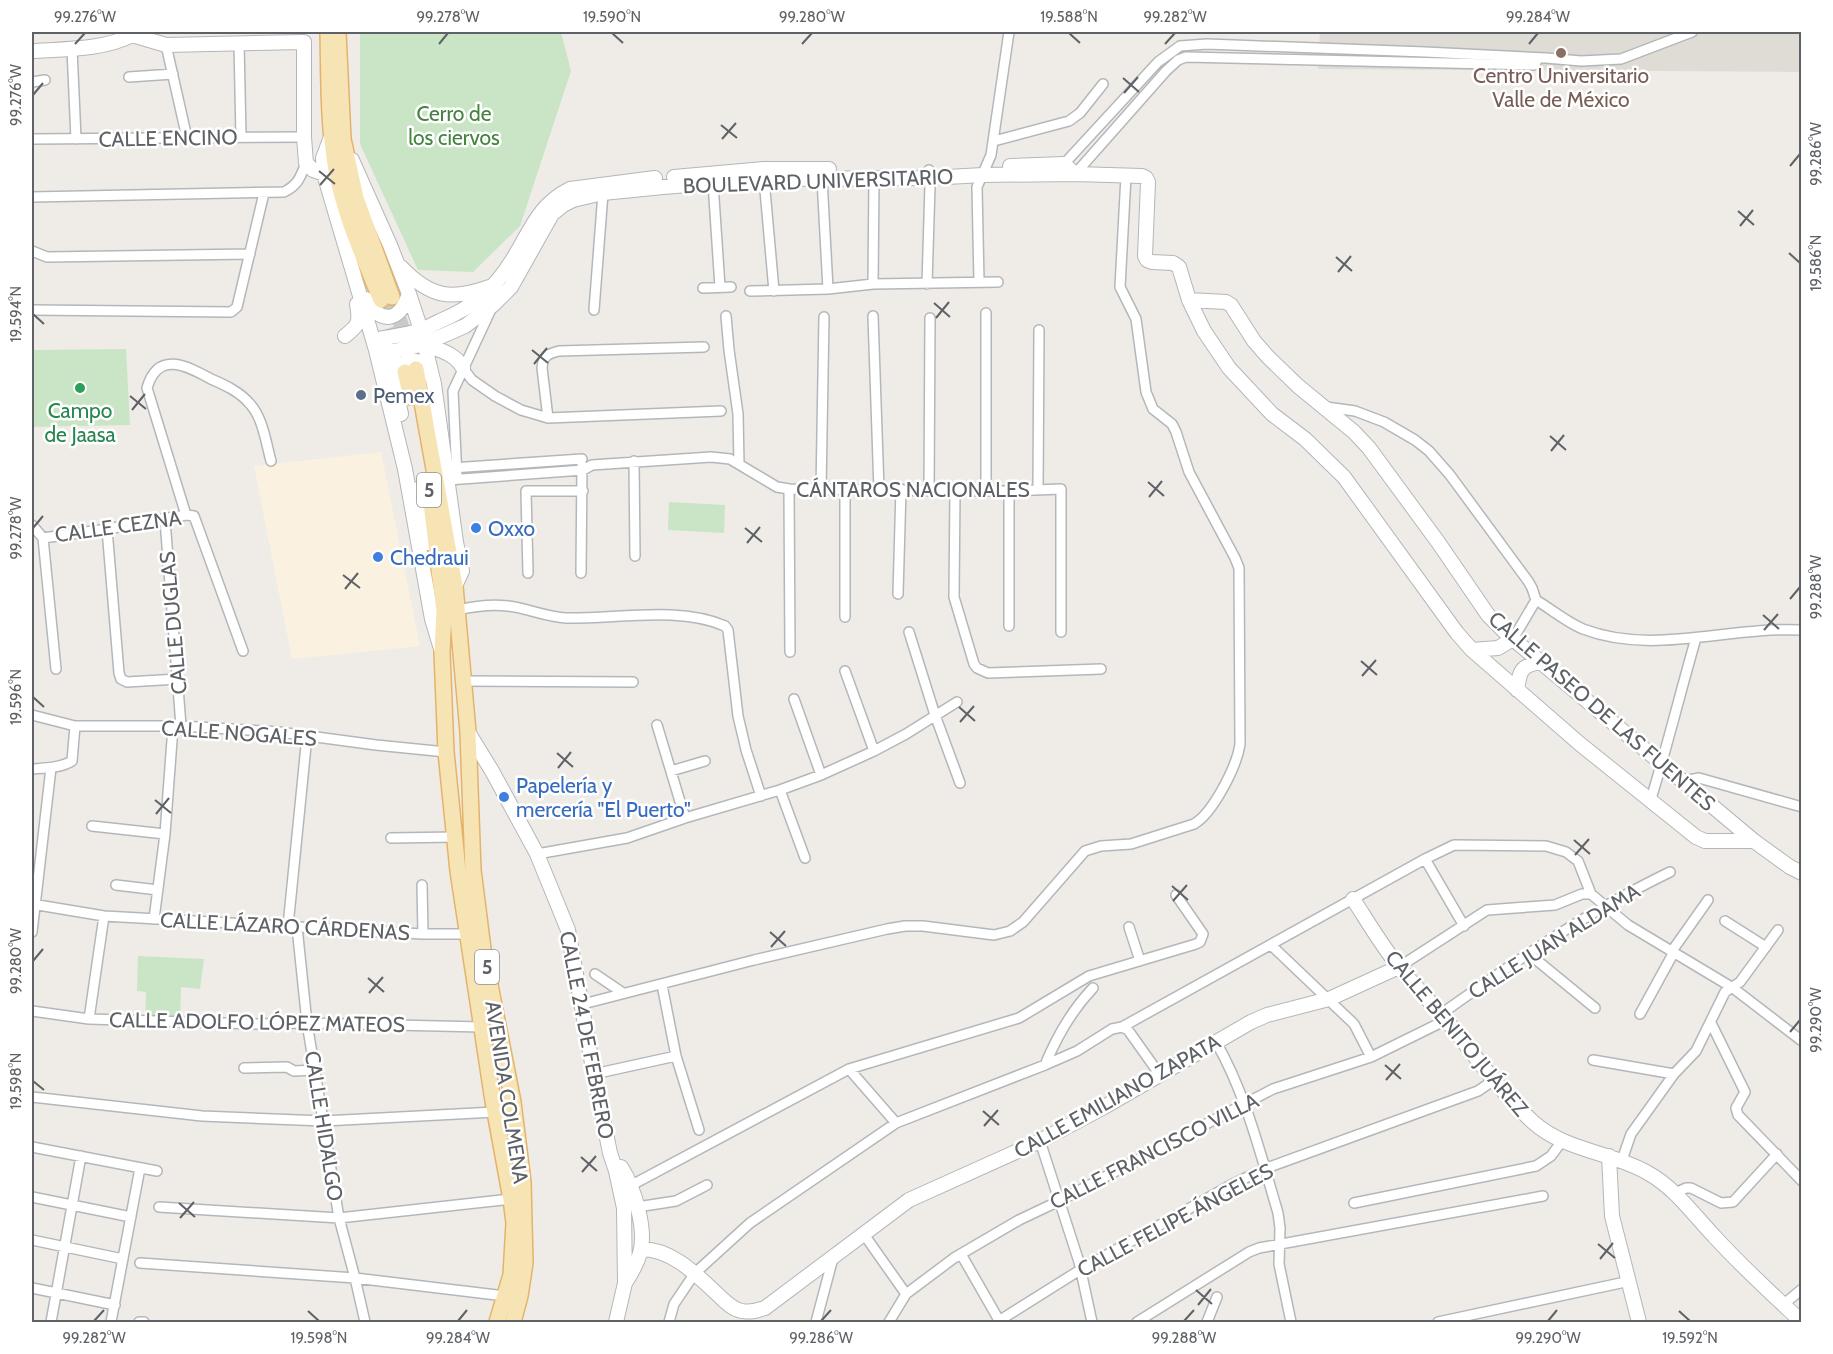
<svg xmlns="http://www.w3.org/2000/svg" width="1833" height="1354" viewBox="0 0 1833 1354" font-family="Cabin,sans-serif">
<style>
.commercial{fill:#fbf1e0}
.education{fill:#dfdbd5}
.green{fill:#cae4c6}
.lines{fill:none;stroke-linecap:round;stroke-linejoin:round}
.primary-tunnel{stroke:#cbcac7;stroke-width:15;stroke-dasharray:15 8;stroke-linecap:butt}
.street-casing{stroke:#b4b7ba;stroke-width:12}
.secondary-casing{stroke:#b3b6ba;stroke-width:16}
.primary-casing{stroke:#e4b36b;stroke-width:18}
.street{stroke:#fff;stroke-width:9}
.secondary{stroke:#fff;stroke-width:14}
.primary{stroke:#f7e4b4;stroke-width:15}
.ticks{fill:none;stroke:#5e6266;stroke-width:2}
.education-dot{fill:#8d6e63;stroke:#fff;stroke-width:2}
.leisure-dot{fill:#2e9e5b;stroke:#fff;stroke-width:2}
.service-dot{fill:#5c6f8a;stroke:#fff;stroke-width:2}
.shop-dot{fill:#3f7fe0;stroke:#fff;stroke-width:2}
.labels{text-anchor:middle;dominant-baseline:central;stroke-width:5;stroke-linejoin:round;paint-order:stroke}
.shield{fill:#fff;stroke:#8e9194;stroke-width:1.5}
.shield-label{font-size:20px;font-weight:bold;fill:#5e6266}
.education-label{font-size:21px;fill:#785e54;stroke:#fff}
.park-label{font-size:21px;fill:#44843f;stroke:#fff}
.street-label{font-size:21px;fill:#5e6266;stroke:#fff}
.service-label{font-size:21px;fill:#4e5e75;stroke:#fff;text-anchor:start}
.leisure-label{font-size:21px;fill:#27864d;stroke:#fff}
.shop-label{font-size:21px;fill:#366cbe;stroke:#fff;text-anchor:start}
.neatline{fill:none;stroke:#5e6266;stroke-width:2}
.ticks-label{font-size:15px;text-anchor:middle;fill:#5e6266}
</style>
<rect width="100%" height="100%" fill="#efece7"/>
<path class="commercial" d="M381,452L420,646L292,659L254,466Z"/>
<path class="education" d="M1320,32H1801V72L1318,69Z"/>
<path class="green" d="M360,32H561L571,71L520,226L473,272L418,270L360,144Z
M126,349L130,425L32,427V350Z
M669,502L725,505L724,533L668,530Z
M138,956L204,959L200,989L181,987L180,1021L145,1020L146,992L137,991Z"/>
<g class="lines">
<path class="primary-tunnel" d="M392,297L408,346
M383,306L405,372"/>
<defs>
<path id="street" d="M239,43L241,137
M166,45L187,138
M72,49L76,139
M129,77L173,74
M32,82L45,80
M32,139L304,137
M994,141L1069,121L1080,113L1103,84
M1064,164L1158,62L1180,46L1207,44L1425,52L1546,58L1581,61L1621,59L1692,32
M1075,174L1166,71L1178,60L1186,57L1534,65L1536,63V58
M764,179L774,291
M822,179L828,289
M713,183L720,287
M32,197L284,192C298,185 300,178 306,163
M32,251L47,257L250,254
M979,282L977,187L991,155L1009,32
M873,284L874,178
M927,284L930,185L929,170
M703,288L731,287
M750,291L828,289L873,284L998,282
M32,310L231,312L237,307L264,193
M594,310L603,193
M726,316L729,350L738,414L739,464
M873,316L879,490
M463,368L472,380L495,396L521,410L548,418L721,411
M1326,407L1355,411L1384,422L1415,440L1429,451L1450,475L1528,581L1532,588L1536,600C1551,609 1566,622 1583,629C1654,656 1728,626 1802,630
M548,418L542,368C543,356 547,354 559,351L704,347
M634,461L635,556
M452,468L582,459
M457,479L453,391L493,305
M448,480L583,470L592,465L711,457L730,459L777,487L789,489L1009,491L1061,489V632
M789,489L790,652
M821,490L824,317
M845,490V617
M955,490L954,597L974,664L977,668L988,673L1101,669
M1038,490L1039,330
M929,491L930,318
M986,491V313
M186,515L147,388C158,350 187,366 211,379C225,385 240,392 250,404C263,418 266,443 271,461
M165,520L181,726
M32,525L43,538
M107,529L119,673L121,679L127,682L178,679
M43,538L107,529L186,515L194,516L243,651
M43,538L56,669
M528,573L526,491H583
M581,573L582,465
M898,594L901,489
M458,610C475,606 491,604 508,606C527,608 546,617 566,618C616,619 679,606 725,626L728,630L738,716L746,750L761,796
M1009,626V491
M909,632L935,715L960,783
M1513,639L1536,600
M845,671L874,751
M462,681L633,682
M794,699L821,775
M32,715L75,726H181L279,732L376,745L446,752
M657,725L685,818
M32,769C45,768 60,768 72,761L75,726
M671,771L705,761
M1684,781L1699,778L1802,807
M780,790L805,858
M1650,802C1667,748 1680,693 1696,638
M92,826L165,834
M391,838L456,837
M537,854L627,838L685,818L780,790L821,775L874,751L906,734L957,702
M1425,859L1464,926
M116,885L158,890
M422,885L423,934
M32,904L104,916L423,934H467
M154,919L165,834L173,727
M1725,921L1766,947
M288,926L307,736
M297,927L307,1023L339,1218L355,1278L365,1322
M1129,927L1140,961
M32,932L51,768
M1271,945L1354,1024L1371,1057
M1672,951L1708,900
M1528,953L1595,1008
M1399,967L1487,910L1555,905L1582,894H1591
M595,974L623,993
M662,985L676,1056L699,1130
M583,1004L754,960L887,929L905,926H923L994,935L1010,931L1023,922L1085,851L1101,846L1131,844L1194,824C1213,813 1237,766 1240,744L1239,568L1235,558L1189,472L1176,432L1172,424L1153,409L1146,392L1136,319L1120,287L1126,176
M32,1011L89,1019L257,1024L307,1023L482,1027
M1441,1014C1514,962 1589,911 1670,872
M1640,1014L1674,952
M89,1019L104,916
M1711,1023L1745,1092L1736,1108L1738,1115L1802,1181
M1122,1027L1128,1030L1160,1075
M1216,1042C1246,1094 1261,1156 1278,1213L1280,1228L1279,1264L1291,1322
M1593,1060L1674,1074
M1045,1065C1057,1036 1071,1011 1093,988
M244,1068L287,1067L294,1071L314,1070
M849,1069L896,1123
M594,1074L676,1056
M32,1097L202,1116L324,1121L495,1112
M1040,1141L1079,1262L1092,1322
M32,1147L157,1171
M1622,1160L1631,1134L1674,1074L1696,1051L1725,992L1740,982L1778,930
M630,1186L849,1069L1019,1018L1089,976L1196,944L1200,942L1203,934L1176,895
M1675,1193L1686,1188H1691L1721,1203L1733,1202L1777,1154
M32,1197L131,1217
M1354,1203L1536,1166L1551,1156L1562,1141
M159,1207L339,1218L511,1199
M637,1207L676,1201L707,1185
M863,1233L906,1294
M32,1240L123,1259
M961,1254L1000,1322
M140,1263L355,1278L505,1296
M32,1288L115,1305
M1784,1304L1802,1289
M51,1322L81,1156
M111,1322L140,1168
M139,1322H144
M669,1322L674,1304L695,1273L750,1223L896,1123L1045,1065L1077,1051L1112,1029L1122,1027L1425,859L1454,845L1546,846L1566,852L1578,861L1591,894L1628,925L1733,988L1802,1041
M816,1322L833,1258
M889,1322L906,1294L954,1258L1019,1220L1059,1201L1273,1089L1371,1057L1446,1020
M997,1322L1080,1270L1231,1185L1264,1169L1478,1091L1494,1080
M1137,1322L1249,1252L1259,1248L1543,1196
M1207,1322L1217,1297
M1438,1322L1630,1281"/>
<path id="secondary" d="M32,51C63,49 104,50 132,35L166,45L304,42V137L306,163L313,170L324,174
M331,137L323,158L324,174L376,350L405,469L432,619L441,649
M352,160L390,245L409,294L421,330L434,384L456,542L462,571L455,586
M1010,166L1064,164L1075,174
M674,177L764,169H829
M401,267C430,297 450,301 489,287
M366,299C381,325 399,322 409,294
M1189,300L1226,302L1231,305L1254,341L1268,357L1298,386L1354,432L1369,448L1438,542L1488,615L1506,633L1754,841L1790,867L1802,873
M345,336C359,325 360,323 357,304
M374,340C389,337 405,335 419,331C426,328 434,324 440,321C473,307 494,290 513,259C531,230 538,205 570,189L655,178
M424,344C439,350 455,353 463,368
M376,350L395,351L424,344L465,326L493,305L511,287L552,214L563,205L573,200L603,193L663,187L764,179L929,178L983,175L1075,174L1142,176L1146,178L1148,182L1145,256L1147,260L1152,262L1173,263L1179,267L1189,300L1204,331L1229,368L1272,414L1305,439L1344,477L1457,633L1472,650L1580,744L1696,837L1705,841H1754
M395,351L390,363L401,414
M390,378C402,361 416,351 429,374
M418,489L428,543
M1472,650L1498,648L1513,639
M1517,690C1520,671 1520,666 1540,662
M468,732L492,771L537,854L568,930L594,1074L610,1153L616,1171L624,1208L625,1283L616,1322
M1353,899C1368,922 1382,946 1399,967C1414,986 1432,1003 1447,1021C1475,1055 1500,1092 1533,1122C1565,1151 1612,1152 1648,1173C1675,1188 1693,1214 1714,1236C1741,1266 1772,1294 1802,1322
M1609,1156L1612,1216L1639,1322
M621,1167C634,1187 647,1230 640,1253C637,1264 631,1274 625,1283
M641,1249C671,1249 695,1273 716,1293C724,1300 731,1309 742,1311C751,1313 758,1310 765,1308L909,1200L1040,1141L1104,1107L1251,1022L1267,1015L1329,999L1399,967"/>
<path id="primary" d="M328,32C329,77 328,124 336,170C344,215 364,258 381,300
M338,32L343,139L356,198L392,297
M416,369L455,586L468,732L473,870L483,949L513,1102L523,1182L525,1263L520,1296L513,1322
M405,372L411,397
M431,503L444,611L442,652L446,752L458,871L493,1101L511,1199L514,1223L511,1275L497,1322"/>
</defs>
<use href="#street" class="street-casing"/>
<use href="#secondary" class="secondary-casing"/>
<use href="#primary" class="primary-casing"/>
<use href="#street" class="street"/>
<use href="#secondary" class="secondary"/>
<use href="#primary" class="primary"/>
</g>
<path class="ticks" d="M612,33L623,43M1069,33L1080,43M75,44L85,33M439,44L448,33M802,44L812,33M1165,44L1175,33M1529,44L1538,33M1123,78L1139,92M1124,93L1138,77M33,95L43,83M721,125L737,138M722,139L736,123M1790,166L1800,154M319,171L335,184M320,185L334,169M1738,211L1754,225M1740,226L1753,210M1789,253L1800,263M1336,257L1352,271M1338,272L1351,256M934,303L950,317M33,314L44,324M936,318L949,302M532,350L548,363M534,364L547,348M130,396L146,409M132,410L145,394M1550,436L1566,450M1551,451L1564,435M1148,482L1164,496M1149,497L1162,481M33,528L43,516M745,528L762,542M747,543L760,527M343,575L360,588M345,589L358,573M1790,599L1800,587M1763,615L1779,629M1764,630L1778,614M1361,661L1377,675M1362,676L1376,660M33,697L44,707M959,707L975,721M960,722L974,706M557,753L573,767M558,768L571,752M155,800L171,813M156,814L169,798M1574,840L1590,854M1575,855L1589,839M1172,886L1188,900M1173,901L1187,885M770,932L786,946M771,947L785,931M33,961L43,949M368,978L384,992M369,993L383,977M1790,1032L1800,1020M1385,1065L1401,1079M1386,1080L1400,1064M33,1081L44,1090M983,1111L999,1125M984,1126L998,1110M581,1157L597,1171M582,1172L596,1156M179,1203L195,1217M180,1218L194,1202M1598,1244L1615,1258M1600,1259L1613,1243M1196,1290L1212,1304M1198,1305L1211,1289M308,1311L319,1321M1679,1311L1690,1321M94,1321L104,1310M458,1321L467,1310M821,1321L831,1310M1184,1321L1194,1310M1548,1321L1557,1310"/>
<circle class="education-dot" cx="1561" cy="53" r="6"/>
<circle class="leisure-dot" cx="80" cy="388" r="6"/>
<circle class="service-dot" cx="361" cy="395" r="6"/>
<g class="shop-dot">
<circle cx="476" cy="528" r="6"/>
<circle cx="378" cy="557" r="6"/>
<circle cx="504" cy="797" r="6"/>
</g>
<g class="labels">
<g class="shield">
<rect x="417" y="473" width="24" height="34" rx="4.5"/>
<rect x="475" y="950" width="24" height="34" rx="4.5"/>
</g>
<g class="shield-label">
<text x="429" y="490">5</text>
<text x="487" y="967">5</text>
</g>
<g class="education-label">
<text x="1561" y="75">Centro Universitario<tspan x="1561" dy="24">Valle de México</tspan></text>
</g>
<g class="park-label">
<text x="454" y="113">Cerro de<tspan x="454" dy="24">los ciervos</tspan></text>
</g>
<g class="street-label">
<text transform="translate(168 138) rotate(-1)">CALLE ENCINO</text>
<text transform="translate(818 181) rotate(-2)">BOULEVARD UNIVERSITARIO</text>
<text x="913" y="489">CÁNTAROS NACIONALES</text>
<text transform="translate(118 526) rotate(-8)">CALLE CEZNA</text>
<text transform="translate(173 623) rotate(-95)">CALLE DUGLAS</text>
<text transform="translate(1602 711) rotate(41)">CALLE PASEO DE LAS FUENTES</text>
<text transform="translate(239 733) rotate(4)">CALLE NOGALES</text>
<text transform="translate(285 926) rotate(3)">CALLE LÁZARO CÁRDENAS</text>
<text transform="translate(1554 941) rotate(-32)">CALLE JUAN ALDAMA</text>
<text transform="translate(257 1022) rotate(1)">CALLE ADOLFO LÓPEZ MATEOS</text>
<text transform="translate(1457 1033) rotate(50)">CALLE BENITO JUÁREZ</text>
<text transform="translate(587 1035) rotate(79)">CALLE 24 DE FEBRERO</text>
<text transform="translate(507 1092) rotate(81)">AVENIDA COLMENA</text>
<text transform="translate(1117 1096) rotate(-29)">CALLE EMILIANO ZAPATA</text>
<text transform="translate(324 1126) rotate(81)">CALLE HIDALGO</text>
<text transform="translate(1154 1151) rotate(-27)">CALLE FRANCISCO VILLA</text>
<text transform="translate(1175 1220) rotate(-28)">CALLE FELIPE ÁNGELES</text>
</g>
<g class="service-label">
<text x="373" y="395">Pemex</text>
</g>
<g class="leisure-label">
<text x="80" y="410">Campo<tspan x="80" dy="24">de Jaasa</tspan></text>
</g>
<g class="shop-label">
<text x="488" y="528">Oxxo</text>
<text x="390" y="557">Chedraui</text>
<text x="516" y="785">Papelería y<tspan x="516" dy="24">mercería "El Puerto"</tspan></text>
</g>
</g>
<rect width="1833" height="1354" fill="none" stroke="#ffffff" stroke-width="66"/>
<rect x="33" y="33" width="1767" height="1288" class="neatline"/>
<g class="ticks-label">
<text x="85" y="22">99.276°W</text>
<text x="448" y="22">99.278°W</text>
<text x="612" y="22">19.590°N</text>
<text x="812" y="22">99.280°W</text>
<text x="1069" y="22">19.588°N</text>
<text x="1175" y="22">99.282°W</text>
<text x="1538" y="22">99.284°W</text>
<text transform="translate(16 95) rotate(-90)" y="5">99.276°W</text>
<text transform="translate(1816 154) rotate(-90)" y="5">99.286°W</text>
<text transform="translate(1816 263) rotate(-90)" y="5">19.586°N</text>
<text transform="translate(16 314) rotate(-90)" y="5">19.594°N</text>
<text transform="translate(16 528) rotate(-90)" y="5">99.278°W</text>
<text transform="translate(1816 587) rotate(-90)" y="5">99.288°W</text>
<text transform="translate(16 697) rotate(-90)" y="5">19.596°N</text>
<text transform="translate(16 961) rotate(-90)" y="5">99.280°W</text>
<text transform="translate(1816 1020) rotate(-90)" y="5">99.290°W</text>
<text transform="translate(16 1081) rotate(-90)" y="5">19.598°N</text>
<text x="94" y="1343">99.282°W</text>
<text x="319" y="1343">19.598°N</text>
<text x="458" y="1343">99.284°W</text>
<text x="821" y="1343">99.286°W</text>
<text x="1184" y="1343">99.288°W</text>
<text x="1548" y="1343">99.290°W</text>
<text x="1690" y="1343">19.592°N</text>
</g>
</svg>
